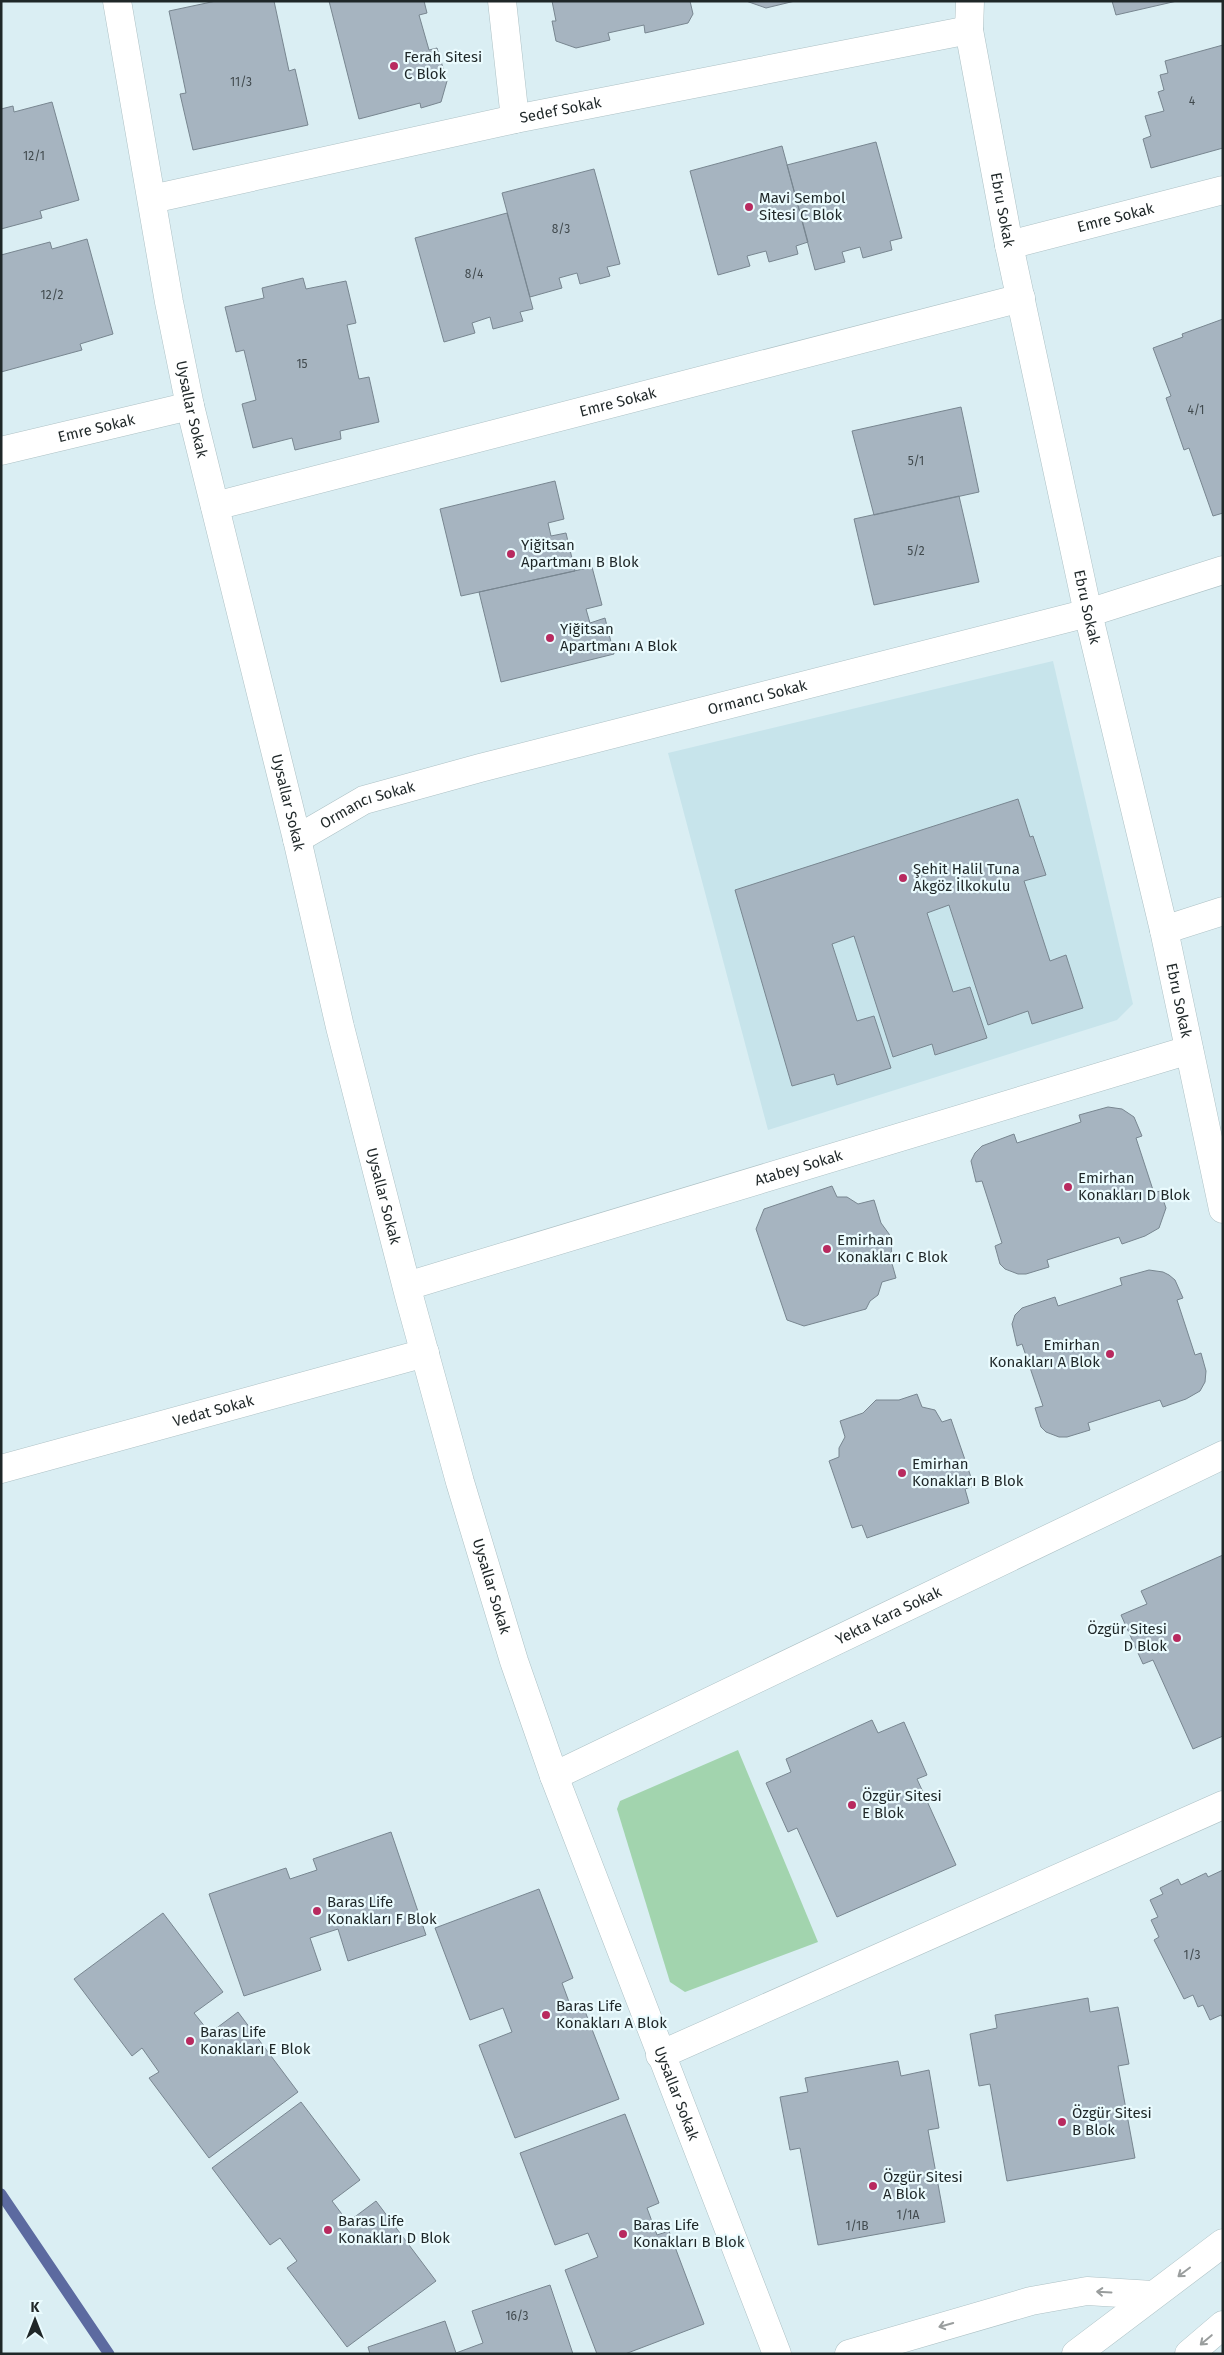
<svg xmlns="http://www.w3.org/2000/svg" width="1224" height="2355" viewBox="0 0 1224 2355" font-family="'Fira Sans',sans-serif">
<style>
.built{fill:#c7e4eb}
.green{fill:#a2d4ae}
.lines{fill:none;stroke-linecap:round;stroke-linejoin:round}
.stream{stroke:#5c6aa0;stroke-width:11}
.building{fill:#a6b4c0;stroke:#788690}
.minor-casing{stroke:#adc1c5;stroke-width:29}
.primary-casing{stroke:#adc1c5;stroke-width:29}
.minor{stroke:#fff;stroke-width:28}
.primary{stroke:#fff;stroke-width:28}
.oneway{stroke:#9a9e9e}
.poi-dot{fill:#b82a5f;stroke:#eafbfe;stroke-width:2}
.labels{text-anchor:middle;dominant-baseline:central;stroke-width:4.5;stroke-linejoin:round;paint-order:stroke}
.number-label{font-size:12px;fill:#414a4e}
.poi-label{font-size:15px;fill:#1f2728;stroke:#eafbfe;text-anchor:start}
.street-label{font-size:15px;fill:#1f2728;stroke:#eafbfe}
</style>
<rect width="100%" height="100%" fill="#daeef3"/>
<path class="built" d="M1053,661L1133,1004L1117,1020L768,1130L668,753Z"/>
<path class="green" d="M738,1750L818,1942L685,1992L670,1982L617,1809L620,1801Z"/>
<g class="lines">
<path class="stream" d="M1,2194L109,2354"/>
</g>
<path class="building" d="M216,1H274L289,71L295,69L308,125L193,150L180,94L186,93L169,11Z
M329,1H424L427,13L419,15L429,50L437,48L447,81L441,102L421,108L420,103L359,119Z
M552,1H690L693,14L688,23L645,33L644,25L608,33L610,40L576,48L556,41L552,21H556Z
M746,1H795L766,8Z
M1112,1H1177L1116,15Z
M1223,45V148L1151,168L1143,139L1151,136L1145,116L1164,111L1158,92L1164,90L1160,75L1168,73L1165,61Z
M52,102L79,200L40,211L42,218L1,229V109L13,106L14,112Z
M876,142L902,238L890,241L892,250L863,258L860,247L842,252L845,262L815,270L787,165Z
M782,146L808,242L796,246L798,254L769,262L766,251L747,256L750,266L718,275L690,171Z
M594,169L620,264L607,267L610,276L580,284L577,273L559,278L562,288L530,297L502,193Z
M507,213L533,309L520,312L523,321L493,329L490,317L472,323L475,333L444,342L415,238Z
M87,239L113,334L80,344L82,350L1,372V255L50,242L52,249Z
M303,278L306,289L346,281L356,323L347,325L359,379L369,377L379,422L340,431L341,439L295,450L292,438L253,448L242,404L256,400L244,350L236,352L225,307L264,298L262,288Z
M1223,319V513L1213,516L1189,448L1184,450L1166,398L1171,396L1153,348L1183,337L1182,334Z
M961,407L979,492L874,515L852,431Z
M555,481L564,519L548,523L551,536L566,533L575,571L461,596L440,509Z
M959,496L979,582L874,605L854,519Z
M592,567L602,605L586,609L590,623L605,618L614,654L501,682L479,592Z
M1018,799L1030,837L1033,836L1046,875L1024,881L1050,961L1066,955L1083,1008L1032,1024L1028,1011L988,1025L949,905L927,913L953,992L970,987L987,1038L935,1055L932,1044L893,1057L854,936L832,944L857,1021L874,1016L891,1068L837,1085L834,1074L792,1086L735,890Z
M1108,1107L1122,1109L1134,1117L1142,1136L1136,1138L1154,1193L1160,1191L1166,1208L1159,1228L1145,1236L1122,1244L1119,1237L1047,1260L1049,1267L1026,1274H1018L1005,1269L1000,1264L995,1246L1002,1243L982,1181L976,1182L971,1161L975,1153L982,1146L1014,1134L1017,1143L1081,1122L1079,1115Z
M832,1186L837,1197H847L858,1204L874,1200L881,1223L892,1238L891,1260L896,1278L882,1282L878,1295L870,1301L866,1309L804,1326L787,1320L756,1229L764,1209Z
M1149,1270L1163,1272L1169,1275L1175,1280L1183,1298L1177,1300L1195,1355L1201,1353L1206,1371L1205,1382L1200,1391L1186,1399L1163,1407L1160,1400L1088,1423L1090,1430L1067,1437H1059L1046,1432L1041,1427L1035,1408L1043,1406L1022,1344L1017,1346L1012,1324L1015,1315L1022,1308L1055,1297L1058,1306L1122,1285L1120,1278Z
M917,1394L922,1407L935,1410L942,1422L951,1419L974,1486L965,1489L969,1503L867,1538L862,1525L852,1528L829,1461L839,1457V1448L845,1437L840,1421L863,1413L876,1400H899Z
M1223,1555V1736L1193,1749L1153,1660L1143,1664L1121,1615L1147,1604L1141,1591Z
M872,1720L878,1733L904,1722L927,1775L917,1779L956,1865L837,1917L797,1828L788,1832L766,1783L791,1772L786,1759Z
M391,1832L426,1935L348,1961L338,1929L310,1938L321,1970L244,1996L209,1894L286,1868L290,1879L317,1870L313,1859Z
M1223,1870V2018L1221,2015L1210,2020L1203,2005L1198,2007L1193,1995L1184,1999L1154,1940L1159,1937L1151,1920L1158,1917L1150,1900L1163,1894L1160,1888L1178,1879L1181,1885L1206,1873L1208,1877Z
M539,1889L573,1978L562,1983L572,2010L583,2006L619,2099L515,2138L479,2045L512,2032L503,2008L470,2020L435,1928Z
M163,1913L223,1992L194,2013L210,2033L238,2012L298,2092L209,2158L149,2078L159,2072L142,2048L132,2056L74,1979Z
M1088,1998L1090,2012L1118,2007L1129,2064L1118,2066L1135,2158L1007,2181L990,2084L979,2086L970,2034L997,2028L995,2015Z
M898,2061L901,2076L929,2070L939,2128L928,2130L945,2222L818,2245L800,2148L790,2150L780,2097L808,2092L805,2078Z
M301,2102L360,2180L332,2201L348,2222L376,2201L436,2281L347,2347L287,2268L297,2261L280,2238L270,2245L212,2168Z
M625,2114L659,2203L647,2208L657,2235L669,2231L704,2324L625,2354H597L565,2270L598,2257L588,2233L555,2245L520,2153Z
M550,2285L573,2354H370L368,2347L445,2321L456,2353L483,2343L472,2311Z"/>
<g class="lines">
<defs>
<g id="minor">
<path id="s1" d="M117,1L169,302L190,406L297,839L340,1027L409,1296L460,1482L514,1661L554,1776L777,2354"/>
<path d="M502,1L515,119"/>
<path id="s2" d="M970,1L969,30L1009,245L1088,613L1164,930L1223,1209"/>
<path id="s3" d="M152,199L515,119L969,30"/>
<path id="s4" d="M1009,245L1223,190"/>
<path id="s5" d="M1,451L190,406"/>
<path id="s6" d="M215,506L1021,298"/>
<path id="s7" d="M297,839L364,800L480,768L1088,613L1223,570"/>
<path d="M1164,930L1223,911"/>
<path id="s8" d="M407,1286L1189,1050"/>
<path id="s9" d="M1,1469L425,1353"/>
<path id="s10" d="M554,1776L1223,1455"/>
<path d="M660,2055L1223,1805"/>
<path d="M849,2354L1031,2301L1087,2291L1153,2295"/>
</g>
<path id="primary" d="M1076,2354L1223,2243
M1189,2354L1223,2325"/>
</defs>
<use href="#minor" class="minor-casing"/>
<use href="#primary" class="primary-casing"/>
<use href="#minor" class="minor"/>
<use href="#primary" class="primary"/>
</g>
<defs><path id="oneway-shaft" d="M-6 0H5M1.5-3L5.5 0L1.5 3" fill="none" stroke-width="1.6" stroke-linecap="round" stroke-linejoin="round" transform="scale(1.25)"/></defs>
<g class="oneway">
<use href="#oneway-shaft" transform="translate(1184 2272) rotate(143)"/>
<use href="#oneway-shaft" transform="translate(1104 2292) rotate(-177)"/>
<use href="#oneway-shaft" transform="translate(946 2325) rotate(164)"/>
<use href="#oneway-shaft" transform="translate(1206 2340) rotate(140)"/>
</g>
<g class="poi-dot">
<circle cx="394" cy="66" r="5"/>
<circle cx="749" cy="207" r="5"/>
<circle cx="511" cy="554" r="5"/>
<circle cx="550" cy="638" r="5"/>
<circle cx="903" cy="878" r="5"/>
<circle cx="1068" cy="1187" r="5"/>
<circle cx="827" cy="1249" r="5"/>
<circle cx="1110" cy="1354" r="5"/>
<circle cx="902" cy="1473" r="5"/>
<circle cx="1177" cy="1638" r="5"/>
<circle cx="852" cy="1805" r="5"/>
<circle cx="317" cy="1911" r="5"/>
<circle cx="546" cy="2015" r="5"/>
<circle cx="190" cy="2041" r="5"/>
<circle cx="1062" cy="2122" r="5"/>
<circle cx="873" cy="2186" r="5"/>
<circle cx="328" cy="2230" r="5"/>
<circle cx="623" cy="2234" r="5"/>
</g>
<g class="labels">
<g class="number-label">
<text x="241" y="82">11/3</text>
<text x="1192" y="101">4</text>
<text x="34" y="156">12/1</text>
<text x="561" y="229">8/3</text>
<text x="474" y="274">8/4</text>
<text x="52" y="295">12/2</text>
<text x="302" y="364">15</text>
<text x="1196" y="410">4/1</text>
<text x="916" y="461">5/1</text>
<text x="916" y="551">5/2</text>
<text x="1192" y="1955">1/3</text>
<text x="908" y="2215">1/1A</text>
<text x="857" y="2226">1/1B</text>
<text x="517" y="2316">16/3</text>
</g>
<g class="poi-label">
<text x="404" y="57">Ferah Sitesi<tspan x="404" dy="17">C Blok</tspan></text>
<text x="759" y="198">Mavi Sembol<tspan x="759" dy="17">Sitesi C Blok</tspan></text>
<text x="521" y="545">Yiğitsan<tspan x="521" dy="17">Apartmanı B Blok</tspan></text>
<text x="560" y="629">Yiğitsan<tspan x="560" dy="17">Apartmanı A Blok</tspan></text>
<text x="913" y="869">Şehit Halil Tuna<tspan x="913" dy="17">Akgöz İlkokulu</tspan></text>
<text x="1078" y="1178">Emirhan<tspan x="1078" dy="17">Konakları D Blok</tspan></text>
<text x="837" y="1240">Emirhan<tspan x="837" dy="17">Konakları C Blok</tspan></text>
<text x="1100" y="1345" text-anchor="end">Emirhan<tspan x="1100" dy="17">Konakları A Blok</tspan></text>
<text x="912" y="1464">Emirhan<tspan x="912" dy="17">Konakları B Blok</tspan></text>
<text x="1167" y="1629" text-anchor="end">Özgür Sitesi<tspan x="1167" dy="17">D Blok</tspan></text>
<text x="862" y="1796">Özgür Sitesi<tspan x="862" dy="17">E Blok</tspan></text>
<text x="327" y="1902">Baras Life<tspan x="327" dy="17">Konakları F Blok</tspan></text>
<text x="556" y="2006">Baras Life<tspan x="556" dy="17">Konakları A Blok</tspan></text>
<text x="200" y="2032">Baras Life<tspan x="200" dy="17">Konakları E Blok</tspan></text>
<text x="1072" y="2113">Özgür Sitesi<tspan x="1072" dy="17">B Blok</tspan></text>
<text x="883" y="2177">Özgür Sitesi<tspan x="883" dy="17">A Blok</tspan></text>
<text x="338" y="2221">Baras Life<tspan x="338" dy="17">Konakları D Blok</tspan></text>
<text x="633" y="2225">Baras Life<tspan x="633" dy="17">Konakları B Blok</tspan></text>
</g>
<g class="street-label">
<text stroke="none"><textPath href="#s3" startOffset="418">Sedef Sokak</textPath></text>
<text stroke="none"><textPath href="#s2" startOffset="212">Ebru Sokak</textPath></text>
<text stroke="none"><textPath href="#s4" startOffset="110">Emre Sokak</textPath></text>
<text stroke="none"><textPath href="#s6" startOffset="416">Emre Sokak</textPath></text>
<text stroke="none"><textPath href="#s1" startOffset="415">Uysallar Sokak</textPath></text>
<text stroke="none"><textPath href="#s5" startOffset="98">Emre Sokak</textPath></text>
<text stroke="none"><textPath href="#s2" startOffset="618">Ebru Sokak</textPath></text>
<text stroke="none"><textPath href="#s7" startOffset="484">Ormancı Sokak</textPath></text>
<text stroke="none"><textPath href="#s1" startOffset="820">Uysallar Sokak</textPath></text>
<text stroke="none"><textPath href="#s7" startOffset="79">Ormancı Sokak</textPath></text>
<text stroke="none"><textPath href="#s2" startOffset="1022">Ebru Sokak</textPath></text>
<text stroke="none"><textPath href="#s8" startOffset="409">Atabey Sokak</textPath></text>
<text stroke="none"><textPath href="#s1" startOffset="1225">Uysallar Sokak</textPath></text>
<text stroke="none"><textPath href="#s9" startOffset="220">Vedat Sokak</textPath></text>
<text stroke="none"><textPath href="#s1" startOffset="1630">Uysallar Sokak</textPath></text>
<text stroke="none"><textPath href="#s10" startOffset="371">Yekta Kara Sokak</textPath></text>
<text stroke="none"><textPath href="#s1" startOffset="2170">Uysallar Sokak</textPath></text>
</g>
</g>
<rect width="1224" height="2355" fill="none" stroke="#1f2728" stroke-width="5"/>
<g transform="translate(35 2320)" stroke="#eafbfe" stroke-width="4" paint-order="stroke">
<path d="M0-4L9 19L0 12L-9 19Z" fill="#1f2728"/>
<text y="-8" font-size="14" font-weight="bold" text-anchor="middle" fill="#1f2728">K</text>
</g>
</svg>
